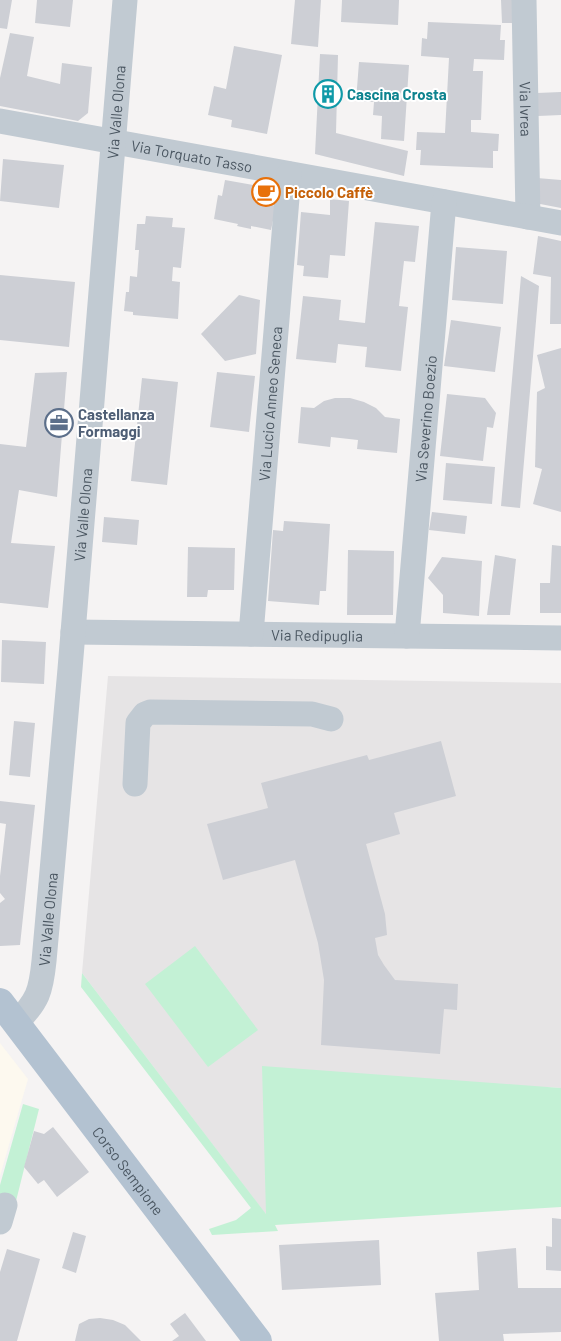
<svg xmlns="http://www.w3.org/2000/svg" width="561" height="1341" viewBox="0 0 561 1341" font-family="Barlow,sans-serif">
<style>
.commercial{fill:#fdf9ef}
.education{fill:#e6e4e5}
.green{fill:#c3f1d5}
.building{fill:#cdcfd5}
.lines{fill:none;stroke-linecap:round;stroke-linejoin:round}
.minor{stroke:#c1cad2;stroke-width:25}
.major{stroke:#b3c2d1;stroke-width:28}
.labels{text-anchor:middle;dominant-baseline:central;stroke-width:4;stroke-linejoin:round;paint-order:stroke}
.culture-label{font-size:15px;font-weight:bold;fill:#0d838f;stroke:#fff;text-anchor:start}
.street-label{font-size:15px;fill:#4a5661;stroke:#fff}
.food-label{font-size:15px;font-weight:bold;fill:#c56008;stroke:#fff;text-anchor:start}
.service-label{font-size:15px;font-weight:bold;fill:#4e5e75;stroke:#fff;text-anchor:start}
</style>
<rect width="100%" height="100%" fill="#f5f3f3"/>
<path class="commercial" d="M0,1043L28,1079L0,1176Z"/>
<path class="education" d="M108,676L561,683V1088L548,1087L274,1225L82,973Z"/>
<path class="green" d="M195,946L258,1030L208,1067L145,984Z
M82,973L266,1214L262,1066L561,1088V1207L275,1225L278,1231L212,1235L209,1229L236,1220L251,1208L81,987Z
M23,1104L39,1109L15,1205L0,1200V1185Z"/>
<path class="building" d="M0,0H12L7,29L0,28Z
M37,0H73L70,27L35,23Z
M295,0H321L318,47L291,44Z
M342,0H399L398,25L341,22Z
M501,0H518L519,23H502Z
M428,22L501,25L500,40H505L504,60L474,59L473,71H483L481,120H471V132L499,134L498,151H493V168L420,165L421,150H416L417,132L445,133L449,58L421,56L422,38L427,39Z
M10,33L34,37L27,76L60,84L62,63L92,67L88,113L78,121L0,106V78Z
M234,46L282,55L267,134L231,127L232,120L208,115L214,86L226,89Z
M320,54L338,55L336,133L408,151L404,176L315,154Z
M359,62L409,65L404,141L381,139L382,116L373,115L374,102L356,101Z
M561,92V115L538,116L537,93Z
M3,159L64,165L59,208L0,201Z
M537,178L561,180V208L535,203Z
M225,180L275,189L272,205L276,206L271,230L251,226V229L237,226L238,224L214,219L218,195L222,196Z
M330,199L349,201L345,256L330,255L328,278L303,276L304,266L297,265L301,212L330,215Z
M146,216L173,218L172,227L185,228L181,268L173,267L172,281L180,282L178,319L133,315V312L124,311L126,292H129L130,276L137,277L139,250H135L137,224H145Z
M375,222L419,226L415,262L404,261L399,306L408,307L401,371L365,367L367,347L338,344L336,363L296,359L303,296L341,300L339,320L365,323Z
M538,236L561,241V324H550L551,277L533,274Z
M456,247L507,251L503,304L452,300Z
M0,275L75,282L69,347L0,340Z
M521,276L539,286L520,508L501,506Z
M239,295L260,300L256,354L225,361L201,334Z
M451,320L501,327L495,372L444,366Z
M561,348V512L533,504L542,469L535,467L537,392L545,388L537,355Z
M67,372L57,497L19,490L11,543L55,546L48,608L1,603H0V444L26,447L35,373Z
M217,372L255,376L249,432L210,427Z
M142,378L178,382L167,485L131,481Z
M447,394L485,398L496,413L493,428L487,427L483,461L440,456Z
M335,398H350L364,402L376,408L385,417L400,419L397,453L357,449L358,440L331,437L330,447L298,443L301,407L314,408L324,401Z
M446,463L495,467L492,504L443,500Z
M432,512L467,516L465,534L429,530Z
M104,517L139,520L137,545L102,542Z
M284,521L330,524L326,591H320L319,605L268,601L273,530L283,531Z
M552,545L561,546V613H540V583H550Z
M188,547L235,548L234,590H208L207,597H187Z
M348,550L394,551L393,615H347Z
M495,555L516,559L510,615H487Z
M442,557L482,561L479,616L443,613V595L428,578Z
M2,640L46,642L44,684L1,682Z
M14,721L35,723L30,777L9,775Z
M441,741L456,796L394,813L400,834L366,844L385,914L387,935L375,938L378,955L384,965L395,980L458,984L457,1010L444,1009L440,1054L321,1045L324,980L318,943L295,860L223,880L207,824L268,808L261,783L367,755L369,760Z
M0,801L35,805L20,945L0,946V903L5,899L0,893V876L6,824L0,823Z
M53,1127L89,1172L57,1197L44,1180L38,1184L24,1167L34,1131L44,1134Z
M552,1218L561,1219V1271L546,1270V1246L552,1247Z
M73,1232L86,1236L76,1273L62,1268Z
M379,1240L381,1285L282,1290L279,1245Z
M516,1248L518,1288H561V1332L503,1334L504,1341H439L435,1293L479,1290L477,1252Z
M7,1249L40,1259L17,1341H0V1272Z
M185,1313L206,1341H172L179,1336L170,1324Z
M100,1318L113,1320L125,1325L141,1341H75L79,1324L89,1319Z"/>
<g class="lines">
<g class="minor">
<path id="s1" d="M524,0L528,217"/>
<path id="s2" d="M0,121L561,223"/>
<path id="s3" d="M73,632L561,638"/>
<path id="s4" d="M251,634L289,174"/>
<path id="s5" d="M407,636L444,202"/>
<path d="M135,784L138,723L145,714L150,712L312,714L331,719"/>
<path id="s6" d="M16,1023C38,1001 41,991 44,961L70,669L125,0"/>
<path d="M0,1222L5,1205"/>
</g>
<path class="major" id="s7" d="M0,1002L258,1341"/>
</g>
<defs>
<symbol id="building-ring" viewBox="-11 -11 22 22"><circle r="9.5" fill="#fff" stroke="#0f9aa8" stroke-width="1.5"/><path d="M-4-6H4V6H1V3H-1V6H-4ZM-2.5-4.3h1.7v1.8h-1.7ZM.8-4.3h1.7v1.8H.8ZM-2.5-1h1.7V.8h-1.7ZM.8-1h1.7V.8H.8Z" fill="#0f9aa8"/></symbol>
<symbol id="cafe-ring" viewBox="-11 -11 22 22"><circle r="9.5" fill="#fff" stroke="#e8710a" stroke-width="1.5"/><path d="M-5.5-4.5H6V0H3Q3 3.5 0 3.5H-2.5Q-5.5 3.5-5.5 0ZM3-3.2v2h1.7v-2ZM-6 4.5H4V6H-6Z" fill="#e8710a"/></symbol>
<symbol id="office-ring" viewBox="-11 -11 22 22"><circle r="9.5" fill="#fff" stroke="#5c6f8a" stroke-width="1.5"/><path d="M-6-3h4V-5.5h4V-3h4V5H-6ZM-1-4.5V-3h2v-1.5ZM-6 0V1H6V0Z" fill="#5c6f8a"/></symbol>
</defs>
<g fill-rule="evenodd">
<use href="#building-ring" x="312" y="78" width="32" height="32"/>
<use href="#cafe-ring" x="250" y="176" width="32" height="32"/>
<use href="#office-ring" x="43" y="407" width="32" height="32"/>
</g>
<g class="labels">
<g class="culture-label">
<text x="347" y="94">Cascina Crosta</text>
</g>
<g class="street-label">
<text stroke="none"><textPath href="#s1" startOffset="109">Via Ivrea</textPath></text>
<text stroke="none"><textPath href="#s6" startOffset="922">Via Valle Olona</textPath></text>
<text stroke="none"><textPath href="#s2" startOffset="195">Via Torquato Tasso</textPath></text>
<text stroke="none"><textPath href="#s4" startOffset="231">Via Lucio Anneo Seneca</textPath></text>
<text stroke="none"><textPath href="#s5" startOffset="218">Via Severino Boezio</textPath></text>
<text stroke="none"><textPath href="#s6" startOffset="518">Via Valle Olona</textPath></text>
<text stroke="none"><textPath href="#s3" startOffset="244">Via Redipuglia</textPath></text>
<text stroke="none"><textPath href="#s6" startOffset="112">Via Valle Olona</textPath></text>
<text stroke="none"><textPath href="#s7" startOffset="212">Corso Sempione</textPath></text>
</g>
<g class="food-label">
<text x="285" y="192">Piccolo Caffè</text>
</g>
<g class="service-label">
<text x="78" y="414">Castellanza<tspan x="78" dy="17">Formaggi</tspan></text>
</g>
</g>
</svg>
